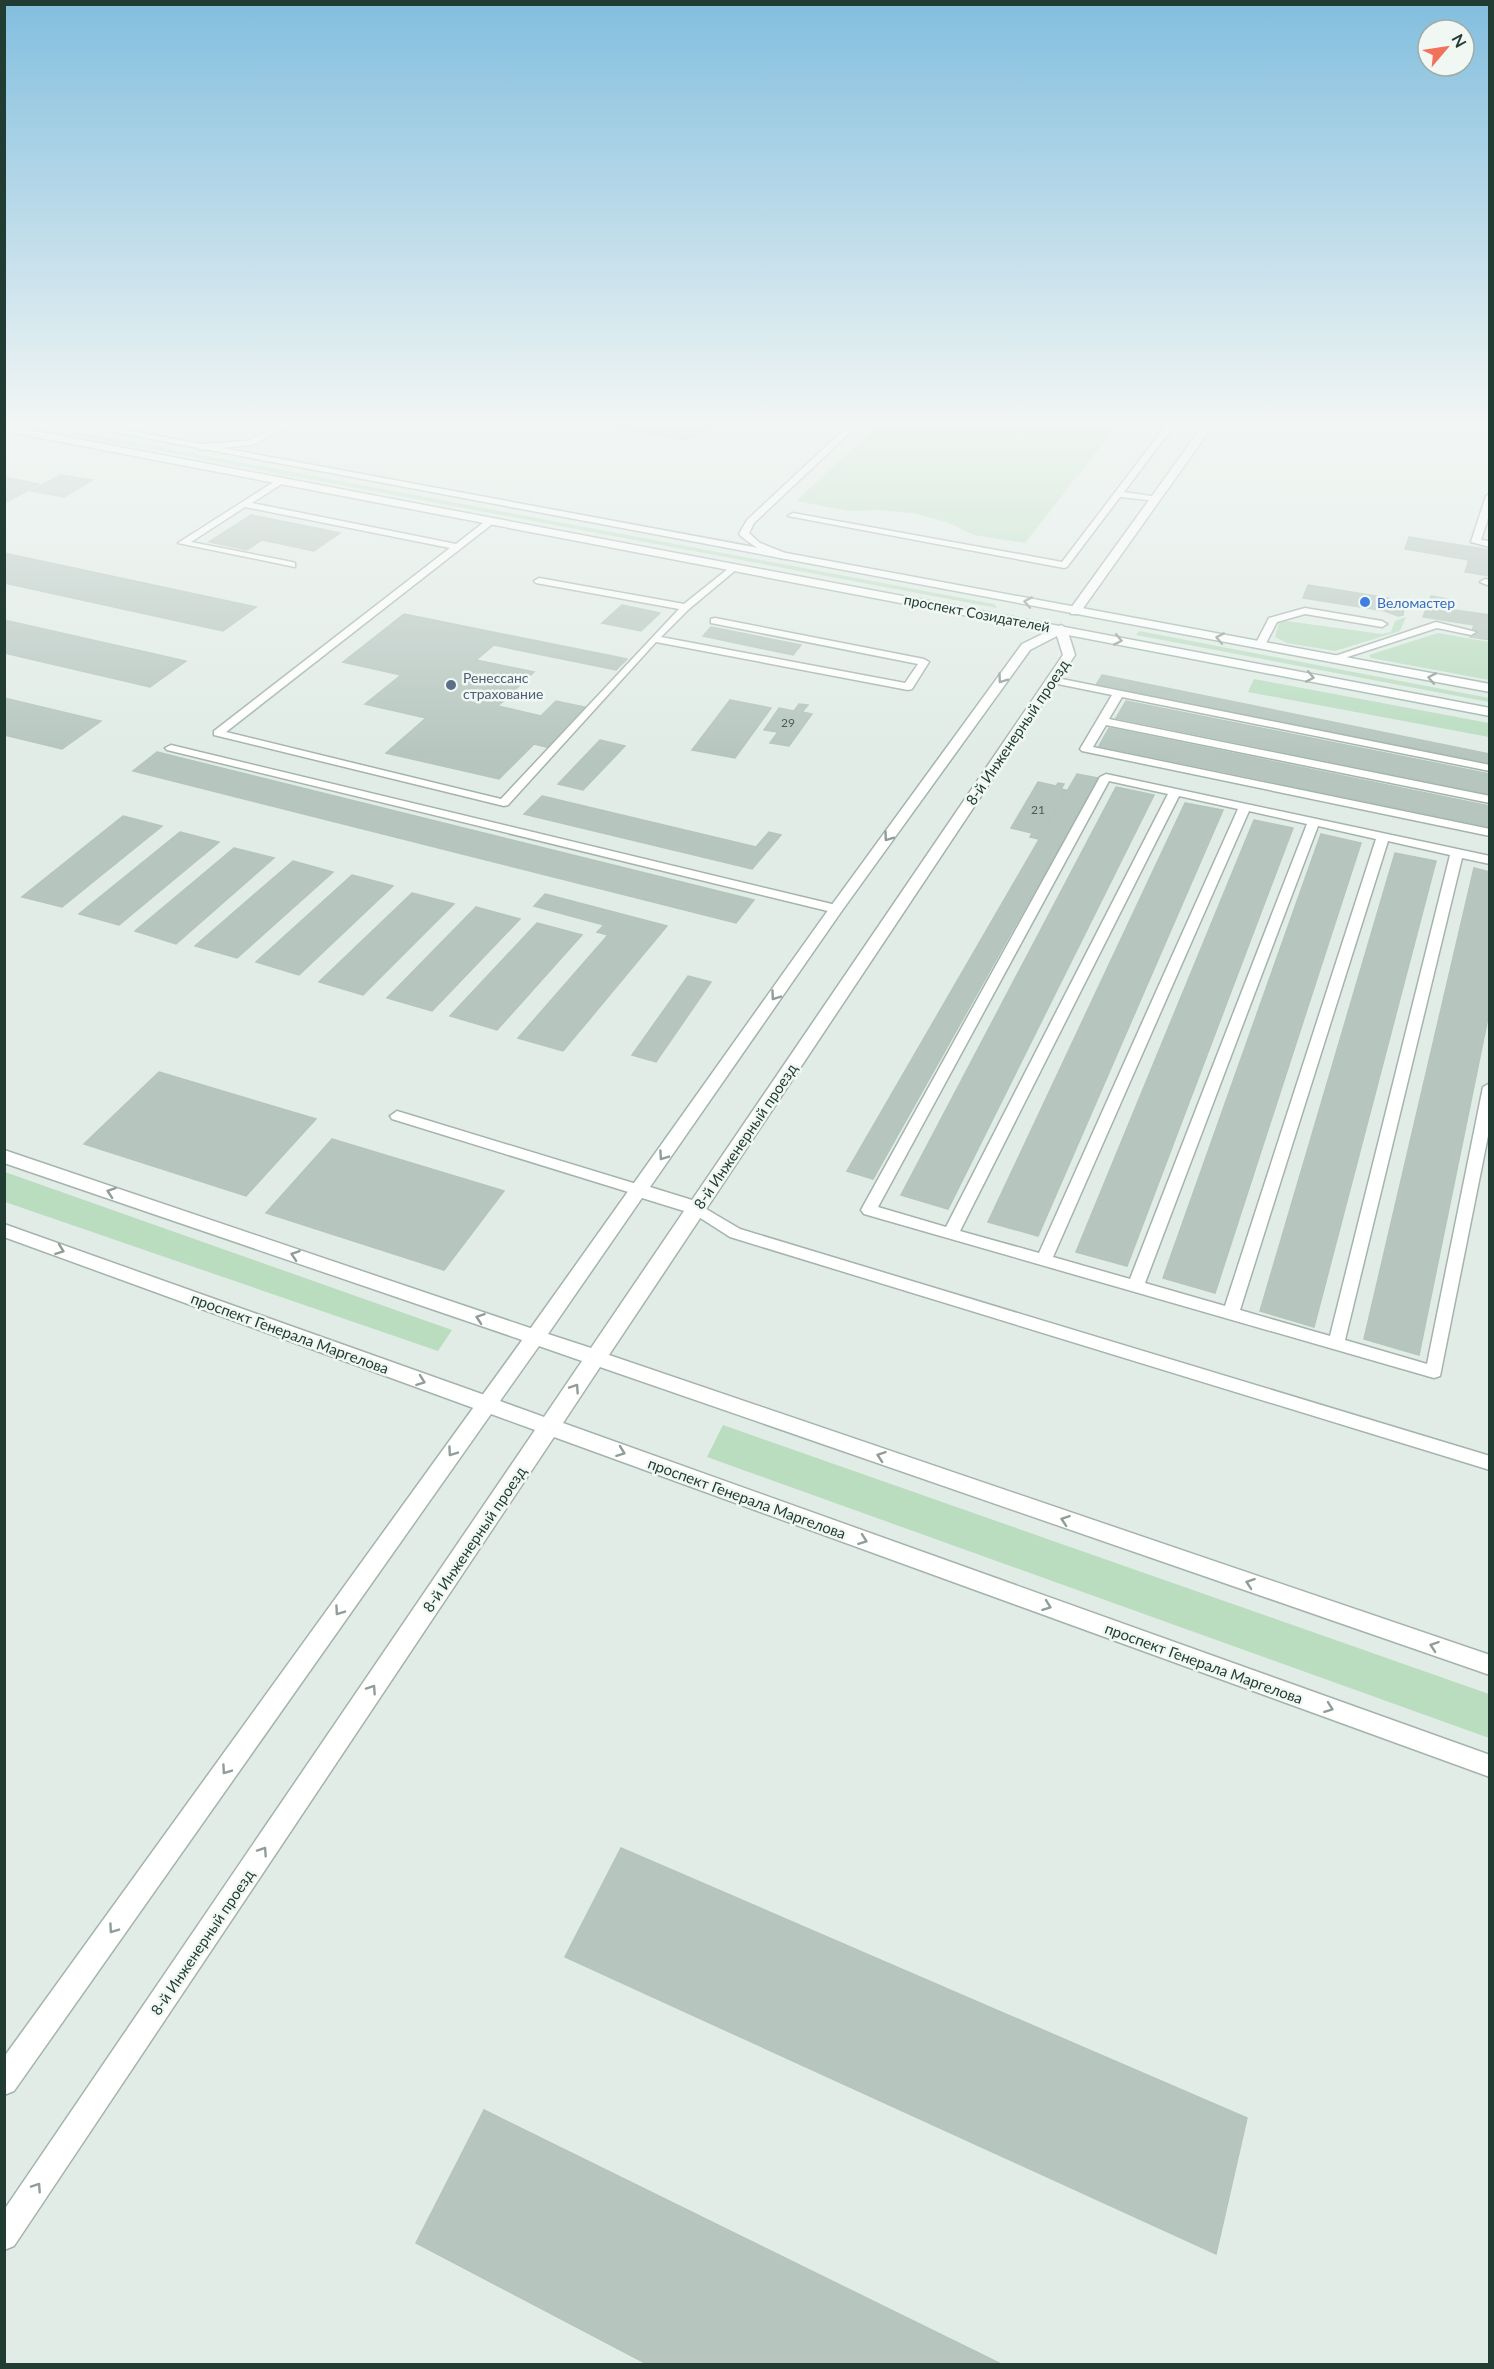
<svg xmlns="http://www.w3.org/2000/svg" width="1494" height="2369" viewBox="0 0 1494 2369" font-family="Lato,sans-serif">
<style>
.green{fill:#baddc0}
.building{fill:#b6c6bf;stroke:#b4c5bc;stroke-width:1.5}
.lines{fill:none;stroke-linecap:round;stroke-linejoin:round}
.service-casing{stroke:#a4b4ac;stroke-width:3}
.minor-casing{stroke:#a4b4ac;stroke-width:3}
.tertiary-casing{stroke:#a4b4ac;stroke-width:3}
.secondary-casing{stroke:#9fb7ad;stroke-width:3}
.service{fill:#fff;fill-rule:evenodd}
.minor{fill:#fff;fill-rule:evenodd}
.tertiary{fill:#fff;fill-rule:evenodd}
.secondary{fill:#fff;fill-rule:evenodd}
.oneway{stroke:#909e98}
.shop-dot{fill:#3f7fe0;stroke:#f1f8f4;stroke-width:2}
.service-dot{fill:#5c6f8a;stroke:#f1f8f4;stroke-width:2}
.labels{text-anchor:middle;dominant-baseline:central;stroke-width:5;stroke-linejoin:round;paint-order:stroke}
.number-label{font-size:12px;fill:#465e55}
.far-shop-label{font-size:14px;fill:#366cbe;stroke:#f1f8f4;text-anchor:start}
.far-street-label{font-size:14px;fill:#213c32;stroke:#f1f8f4}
.far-service-label{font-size:14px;fill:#4e5e75;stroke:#f1f8f4;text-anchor:start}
.street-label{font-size:15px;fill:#213c32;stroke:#f1f8f4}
</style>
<rect width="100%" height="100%" fill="#e1ece6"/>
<path class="green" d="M880,424H1118L1025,543L974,535L949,523L917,514L880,510L848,511L796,501Z
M74,431L994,604L997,608L69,434Z
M1406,617L1400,631L1335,651L1287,643L1275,637L1279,623L1286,621L1382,634L1391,632L1395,621Z
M1139,631L1489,698V702L1136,635Z
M1438,633L1489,642V680L1371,658L1369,655Z
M1254,679L1489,723V737L1248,692Z
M5,1172L452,1330L438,1351L5,1202Z
M723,1425L1489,1694V1738L707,1457Z"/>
<path class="building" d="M618,424H717L700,438L691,436L686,440L613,428Z
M60,475L93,480L64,497L31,491Z
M4,477L39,484L5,503Z
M251,515L340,533L314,551L262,540L247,550L209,542Z
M1409,537L1490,550V576L1465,572L1469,560L1405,549Z
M4,553L256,607L223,631L4,583Z
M1308,585L1389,598L1388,601L1405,604L1403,615L1398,616L1385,611L1303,598Z
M1431,596L1452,600L1448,609L1490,615V640L1470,637L1474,625L1423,617Z
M622,605L660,613L641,631L602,623Z
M404,614L627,659L616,670L494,645L476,660L534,672L498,706L541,716L556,701L589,708L550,748L534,744L499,779L386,753L426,718L365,704L401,675L343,662Z
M4,620L186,661L150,687L4,653Z
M711,627L801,645L793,655L703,636Z
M1102,675L1490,754V763L1096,685Z
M4,698L101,721L62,749L4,735Z
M730,700L771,708L735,758L692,750Z
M1126,701L1490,774V794L1116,718Z
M799,704L808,705L802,712L812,714L789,746L770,743L778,732L764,730L779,708L794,711Z
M1109,728L1490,806V827L1099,746Z
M600,740L625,746L583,790L558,784Z
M157,752L754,900L736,923L133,771Z
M1077,774L1098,778L873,1179L847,1171Z
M1038,782L1056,786L1058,783L1064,784L1061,789L1066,790L1038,839L1030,837L1032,833L1011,828Z
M1116,787L1154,795L948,1209L901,1195Z
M542,796L756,847L769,832L781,835L752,869L524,814Z
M1185,803L1223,810L1038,1236L988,1222Z
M123,816L162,826L62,907L22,897Z
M1254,820L1293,828L1127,1266L1076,1252Z
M180,832L219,842L119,925L79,914Z
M1321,834L1361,843L1215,1293L1163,1278Z
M234,848L274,858L176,944L135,931Z
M1395,853L1436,861L1314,1327L1260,1311Z
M293,861L333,872L237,958L195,946Z
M1474,868L1490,872V1008L1419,1355L1364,1339Z
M352,875L393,886L299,975L256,962Z
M412,893L454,904L363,995L319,982Z
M545,894L667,926L563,1051L518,1038L608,935L597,932L604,925L534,906Z
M476,907L520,919L432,1011L387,998Z
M537,923L582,935L497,1030L450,1016Z
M688,976L711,982L656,1062L632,1055Z
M159,1072L316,1119L246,1196L84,1144Z
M332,1139L504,1191L444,1270L266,1213Z
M621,1848L1247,2118L1216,2254L565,1957Z
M484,2110L1001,2364H647L416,2243Z"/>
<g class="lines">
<defs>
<path id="service" d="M281,424H292L252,445L200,450L196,447L200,444L247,441Z
M850,424H859L754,523L749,533L760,543L790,555V559C774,560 753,546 741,536L739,534L747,520Z
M1167,424H1175L1124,492L1158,497V501L1120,497L1067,567L1064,568L788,516L793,513L1062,562Z
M1187,424H1204L1211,427L1207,429Z
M280,478L283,479V483L252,503L456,544L488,519L496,521L226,732L501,799L679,609L536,583L534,581L539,578L684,604L734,564L739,567L737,569L689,609L661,637L905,683L918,664L711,623V619L715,618L924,659L929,662L912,689L908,690L656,642L508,805L504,806L214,735V731L450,548L245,507L191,542L292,562L295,563V567L178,543Z
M1490,493V512L1481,540L1490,541V547L1471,542L1486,496Z
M1485,579L1490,580V586L1480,582Z
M1305,608L1382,621L1387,624L1382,627L1305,614L1277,622L1264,647H1256L1255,645L1269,618Z
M1436,622L1476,632L1471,635L1437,628L1335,661L1326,659Z
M1052,677L1490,765V771L1122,697L1109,719L1490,796V803L1106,725L1093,747L1490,829V836L1082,751L1080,749L1112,695L1048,682L1047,680Z
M171,745L836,905L842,909L836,913L167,750L165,748Z
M1106,774L1490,856V864L1462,858L1345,1340L1427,1364L1483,1087L1490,1083V1126L1440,1376L1434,1378L864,1214L861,1210L1100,777ZM1109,781L1168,794L946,1227L878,1207ZM1179,796L1238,809L1039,1253L960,1231ZM1249,811L1307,824L1130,1279L1053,1257ZM1318,826L1376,839L1225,1306L1145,1283ZM1388,841L1450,855L1330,1336L1240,1310Z
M397,1111L643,1186L646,1190L638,1195L392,1119L390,1116Z
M696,1203L740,1229L1490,1456V1470L730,1237L691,1212L688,1208Z"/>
<path id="minor" d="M4,1150L542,1332L545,1337L542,1342L535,1344L528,1342L4,1163Z
M4,1224L493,1398L496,1404L493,1410L486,1412L479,1410L4,1237Z"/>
<path id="tertiary" d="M1204,424H1214L1079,614H1071V608Z
M1061,625L1067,629L1075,655L609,1355L1490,1655V1675L600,1367L563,1423L1490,1755V1777L554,1437L14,2246L4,2250V2210L535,1430L491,1414L14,2091L4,2095V2057L528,1332L831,906L1022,644ZM1057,636L1063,655L692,1200L650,1187L841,912L1030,650ZM642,1198L684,1211L591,1348L548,1334ZM539,1346L582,1361L544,1417L500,1401Z"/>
<path id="secondary" d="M72,424H93L1490,684V692Z
M4,425L1490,708V716L4,431Z"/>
</defs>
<use href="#service" class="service-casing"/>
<use href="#minor" class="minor-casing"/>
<use href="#tertiary" class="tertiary-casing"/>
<use href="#secondary" class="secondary-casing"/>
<use href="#service" class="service"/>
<use href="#minor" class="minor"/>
<use href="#tertiary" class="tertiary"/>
<use href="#secondary" class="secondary"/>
</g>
<defs><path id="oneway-chevron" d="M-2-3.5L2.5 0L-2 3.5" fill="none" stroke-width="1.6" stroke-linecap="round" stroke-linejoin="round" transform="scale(1.5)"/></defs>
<g class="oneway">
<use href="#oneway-chevron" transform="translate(1028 602) rotate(-169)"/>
<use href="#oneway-chevron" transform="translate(1220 638) rotate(-169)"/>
<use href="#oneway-chevron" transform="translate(1118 640) rotate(11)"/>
<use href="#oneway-chevron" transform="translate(1310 677) rotate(11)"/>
<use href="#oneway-chevron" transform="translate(1432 678) rotate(-169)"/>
<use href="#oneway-chevron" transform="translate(1002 679) rotate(126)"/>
<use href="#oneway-chevron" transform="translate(888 837) rotate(126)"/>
<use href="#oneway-chevron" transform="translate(775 996) rotate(125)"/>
<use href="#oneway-chevron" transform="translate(663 1156) rotate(125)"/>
<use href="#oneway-chevron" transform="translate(111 1192) rotate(-161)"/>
<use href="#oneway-chevron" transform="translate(60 1250) rotate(20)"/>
<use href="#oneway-chevron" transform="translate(295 1255) rotate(-161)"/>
<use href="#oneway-chevron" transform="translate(480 1318) rotate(-161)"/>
<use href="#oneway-chevron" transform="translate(421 1381) rotate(20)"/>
<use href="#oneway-chevron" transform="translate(575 1388) rotate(-56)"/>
<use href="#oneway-chevron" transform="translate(452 1452) rotate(125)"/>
<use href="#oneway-chevron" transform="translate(621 1452) rotate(20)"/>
<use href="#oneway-chevron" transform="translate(881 1456) rotate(-161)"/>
<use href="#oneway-chevron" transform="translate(1065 1520) rotate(-161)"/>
<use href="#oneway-chevron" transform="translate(863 1540) rotate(20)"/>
<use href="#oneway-chevron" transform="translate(1250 1583) rotate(-161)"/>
<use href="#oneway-chevron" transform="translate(1047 1606) rotate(20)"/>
<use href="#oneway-chevron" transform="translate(339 1611) rotate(125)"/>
<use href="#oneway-chevron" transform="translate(1434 1646) rotate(-161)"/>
<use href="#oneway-chevron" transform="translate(372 1689) rotate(-56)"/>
<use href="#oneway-chevron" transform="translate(1329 1708) rotate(20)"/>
<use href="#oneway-chevron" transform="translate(226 1770) rotate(125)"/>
<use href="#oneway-chevron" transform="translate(263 1851) rotate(-56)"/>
<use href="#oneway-chevron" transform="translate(113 1929) rotate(125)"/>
<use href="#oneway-chevron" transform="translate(37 2187) rotate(-56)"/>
</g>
<linearGradient id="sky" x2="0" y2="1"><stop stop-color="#82bede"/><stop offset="0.56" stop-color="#f2f6f4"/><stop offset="1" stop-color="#f2f6f4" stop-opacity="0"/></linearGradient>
<rect width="1494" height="756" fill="url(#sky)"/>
<circle class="shop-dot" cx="1365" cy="602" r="6"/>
<circle class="service-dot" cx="451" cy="685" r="6"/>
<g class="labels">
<g class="number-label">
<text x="788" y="722">29</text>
<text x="1038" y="809">21</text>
</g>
<g class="far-shop-label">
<text x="1377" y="602">Веломастер</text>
</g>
<g class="far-street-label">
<text transform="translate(977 613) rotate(11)">проспект Созидателей</text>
</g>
<g class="far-service-label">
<text x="463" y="677">Ренессанс<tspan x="463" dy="16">страхование</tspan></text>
</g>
<g class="street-label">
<text transform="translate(1017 732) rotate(-56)">8-й Инженерный проезд</text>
<text transform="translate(745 1136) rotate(-56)">8-й Инженерный проезд</text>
<text transform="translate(290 1333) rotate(20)">проспект Генерала Маргелова</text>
<text transform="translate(747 1498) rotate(20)">проспект Генерала Маргелова</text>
<text transform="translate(474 1539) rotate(-56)">8-й Инженерный проезд</text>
<text transform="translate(1204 1663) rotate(20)">проспект Генерала Маргелова</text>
<text transform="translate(202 1942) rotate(-56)">8-й Инженерный проезд</text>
</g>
</g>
<rect width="1494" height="2369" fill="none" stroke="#213c32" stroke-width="12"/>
<g transform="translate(1446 48) rotate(61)"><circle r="28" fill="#f1f8f4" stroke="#9eada6" stroke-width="1.5"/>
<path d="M0-4.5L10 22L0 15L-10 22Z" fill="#f1715a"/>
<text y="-9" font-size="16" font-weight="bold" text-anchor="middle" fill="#213c32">N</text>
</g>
</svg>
